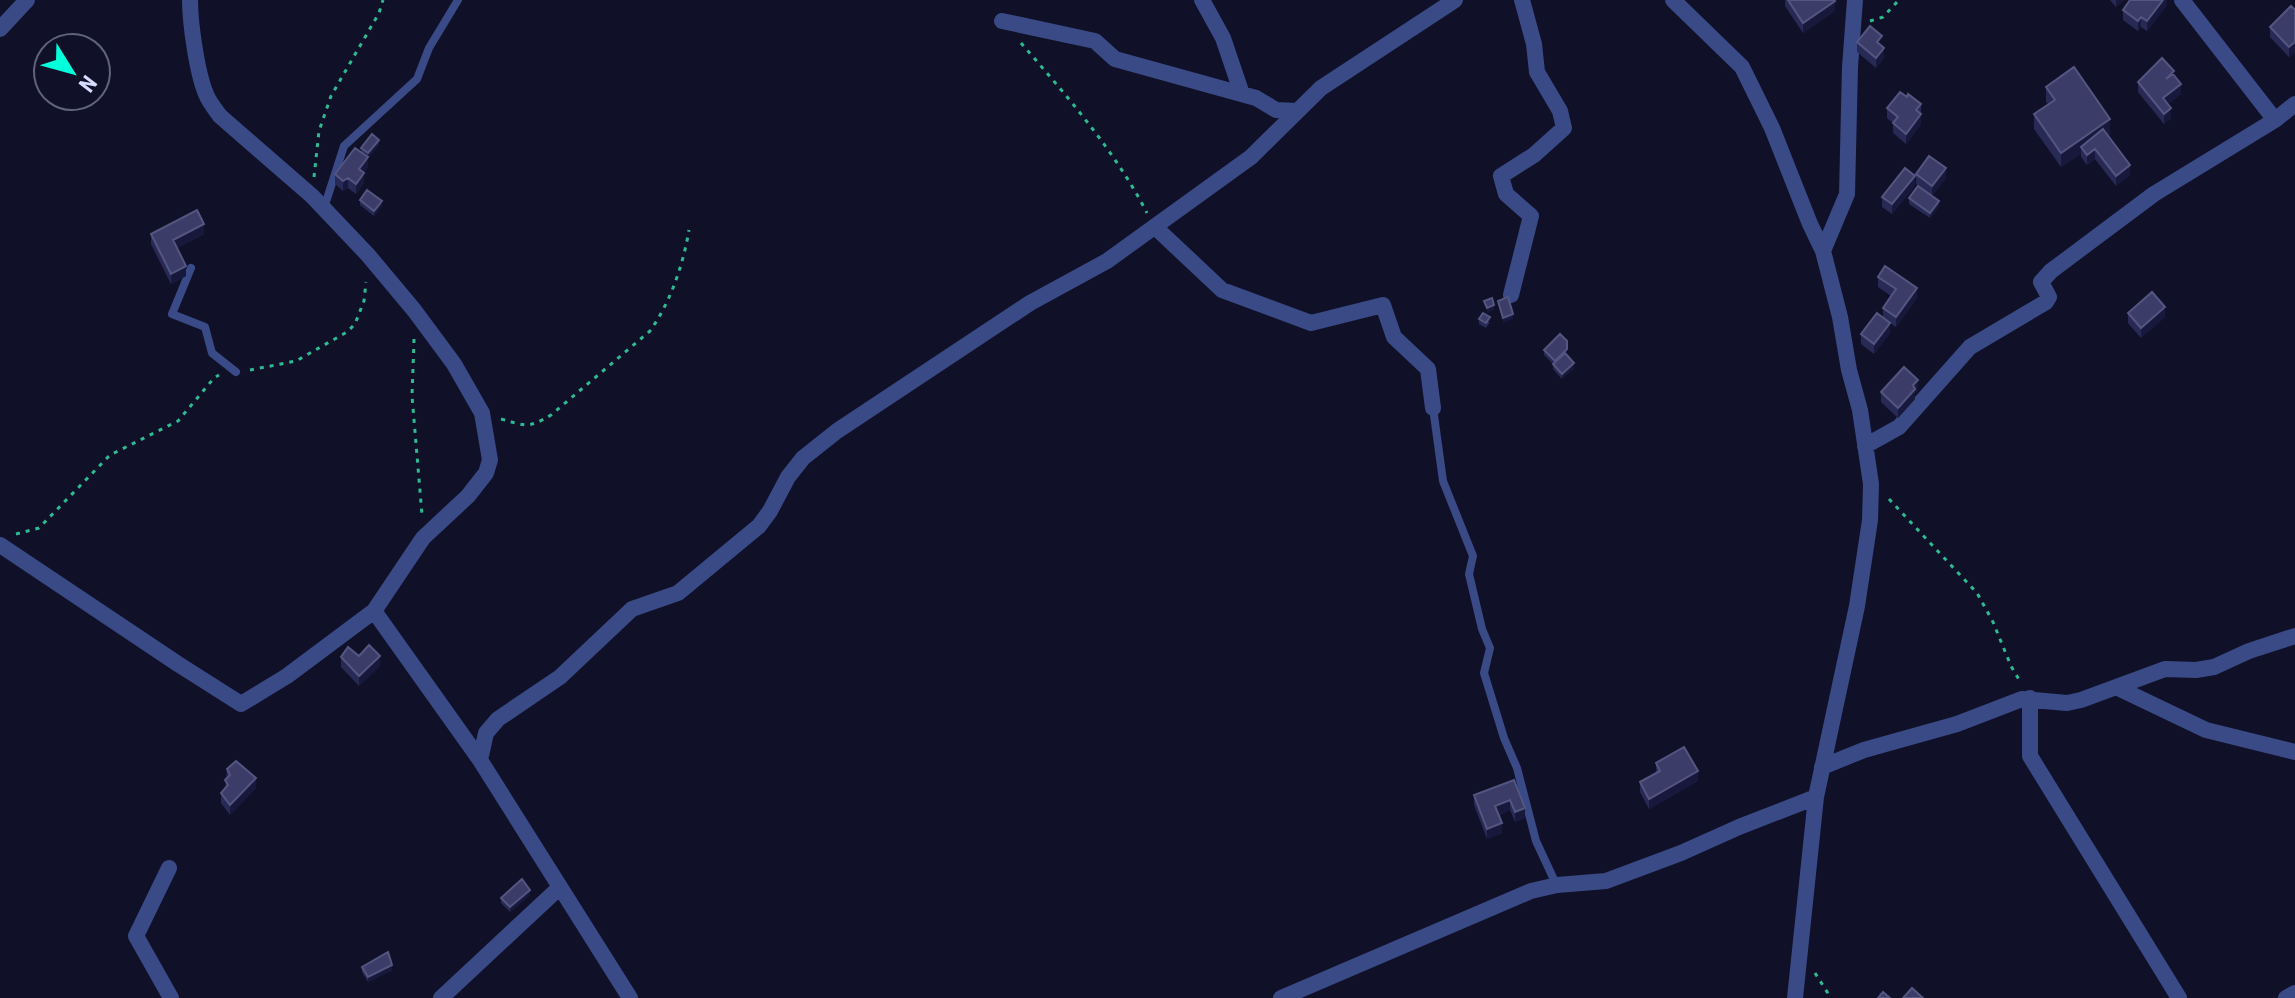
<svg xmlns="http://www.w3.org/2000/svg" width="2295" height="998" viewBox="0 0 2295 998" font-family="'Roboto Condensed',sans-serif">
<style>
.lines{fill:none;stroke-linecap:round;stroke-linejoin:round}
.path{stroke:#2ebb91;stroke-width:3;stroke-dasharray:4 6;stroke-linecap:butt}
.lane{stroke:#3a4a87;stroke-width:8}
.street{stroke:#3a4a87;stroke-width:16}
.wall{fill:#282a56}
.shaded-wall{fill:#17183c}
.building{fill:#3b3d68;stroke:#535680;stroke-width:2}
</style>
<rect width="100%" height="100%" fill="#101128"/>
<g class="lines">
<path class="path" d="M1870,21L1883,17L1899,0
M1021,43C1067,96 1115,151 1147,213
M314,177L319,131L331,96L379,13L383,0
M414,339L412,396L422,515
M250,370L296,361L347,332L355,324L364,301L366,282
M501,419C527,426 527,429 551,415L650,331C671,301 683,265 689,230
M1889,499L1977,593L1993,622L2011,666L2021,683
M16,534L39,528L110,455L178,421L214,378L219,375
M1815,973L1831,998"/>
<path class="lane" d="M324,208L344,146L417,79L429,48L458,0
M191,268L172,314L205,327L212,353L236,372
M1433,408L1443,481L1473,556L1469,574L1482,629L1490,648L1484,673L1504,738L1517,768L1536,841L1556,884"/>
<path class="street" d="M190,0C190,23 197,73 206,94C209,102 215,109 220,116L312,196L368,255L414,310L454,364L482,413L490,460L486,473L468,496L423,538L374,611L480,760L630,998
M1202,0L1223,38L1242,94
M1673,0L1742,67L1772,128L1810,224L1823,251L1840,317L1849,370L1860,410L1871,484L1870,520L1857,606L1816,797L1795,998
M2182,0L2275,120L2295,104
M1002,21L1095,41L1115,59L1256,98L1276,110L1297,111
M0,29L27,0
M1155,227L1222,290L1311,323L1383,305L1394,337L1428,369L1433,408
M1823,251L1847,194L1850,67L1855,0
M1511,295L1531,216L1506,194L1501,176L1534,155L1564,128L1560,111L1537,72L1534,44L1522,0
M1865,446L1899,427L1970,347L2046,302L2049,297L2041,282L2051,271L2154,194L2275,120
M0,545L178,664L241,704L287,676L374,611
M2116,687L2206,730L2295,752
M2030,698V756L2179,998
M480,760L486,733L498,719L560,677L632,609L678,593L759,526L770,511L788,477L803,458L837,431L1030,303L1107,261L1251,157L1321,88L1455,0
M1822,767L1864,750L1957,724L2022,699L2067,703L2081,700L2165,669L2196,670L2214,667L2249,651L2295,636
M169,868L136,936L171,998
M441,998L559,888
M1281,998L1531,891L1557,885L1606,881L1681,853L1739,827L1816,797
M2286,998L2295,993"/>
</g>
<path class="wall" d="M1785,0H1834L1835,11L1803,33L1785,6Z
M2110,0H2124L2116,7Z
M2167,0V5L2147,31L2141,27L2138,31L2123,20V10Z
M2295,10V52L2289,57L2270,37V27Z
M1857,42L1882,46L1884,58L1876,68L1857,52Z
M2174,75L2181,94L2168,104L2171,118L2164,124L2138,92V82Z
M2046,87L2110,134L2107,135L2130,175L2116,186L2095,159L2087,165L2081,157V154L2061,167L2034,129V114L2048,104L2046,102Z
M1907,97L1921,104V124L1906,144L1893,133V123L1887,118V108Z
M379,145L368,158V167L364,172V183L356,194L348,188L343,191L335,184V174L361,152V148Z
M1916,174L1946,178L1932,196L1916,184Z
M1915,186L1892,214L1882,207V197Z
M1909,198L1939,206L1930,218L1909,204Z
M360,200L382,206L374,216L360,205Z
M151,234H204L177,248L186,276L171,284L151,244Z
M1878,277L1917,298L1896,327L1890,323V333L1874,354L1861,344V334L1883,317V308L1891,296L1878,287Z
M2128,313L2165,317L2141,338L2128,323Z
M1479,319L1490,322L1486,328L1479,324Z
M1544,350L1567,354L1566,355L1574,368L1562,379L1553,369V364L1544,355Z
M1918,390L1915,393V399L1898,418L1881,402V392Z
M359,656L380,666L359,686L341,667V657Z
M1656,763L1698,781L1649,809L1640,792V782L1656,773Z
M227,769L256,788L230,815L221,803V793L225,789Z
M1514,780L1525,818L1515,822L1510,810L1499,815L1502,833L1487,839L1474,805V795Z
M530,895L510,912L501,903V898Z
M362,967L392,970L368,982L362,972Z"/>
<path class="shaded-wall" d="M2116,0H2124L2116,7Z
M2163,0H2167V5L2147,31V21Z
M1835,1V11L1803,33V23Z
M2141,17V27L2138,31V21Z
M2295,42V52L2289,57V47Z
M1884,48V58L1876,68V58Z
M2181,84V94L2163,108V98Z
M2171,108V118L2164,124V114Z
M1921,114V124L1906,144V134Z
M2110,119V134L2084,151L2081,147V154L2061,167V153Z
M379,140V145L368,158V167L359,179V169L368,157V153Z
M2095,149V159L2087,165V155Z
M2130,165V175L2116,186V176Z
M1946,168V178L1932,196V186Z
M364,173V183L356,194V184Z
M1915,176V186L1892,214V204Z
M348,178V188L343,191V181Z
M382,201V206L374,216V211Z
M1939,201V206L1930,218V213Z
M204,224V234L173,250V240Z
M186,266V276L171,284V274Z
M1917,288V298L1896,327V317Z
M1494,305V310L1487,313V308Z
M2165,307V317L2141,338V328Z
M1513,314V319L1503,323V318Z
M1890,323V333L1874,354V344Z
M1574,363V368L1562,379V374Z
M1918,380V390L1915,393V399L1898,418V408Z
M380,656V666L359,686V676Z
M1698,771V781L1649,809V799Z
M256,778V788L230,815V805Z
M1510,800V810L1495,816V806Z
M1525,808V818L1515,822V812Z
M1502,823V833L1487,839V829Z
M530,890V895L510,912V907Z
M392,965V970L368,982V977Z"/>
<path class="building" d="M1788,0H1834L1835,1L1803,23Z
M2130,0H2163L2147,21L2141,17L2138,21L2123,10Z
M2291,6L2295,10V42L2289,47L2270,27Z
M1870,26L1882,36L1877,42L1884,48L1876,58L1857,42Z
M2162,58L2174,71L2166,79L2173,74L2181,84L2163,98L2171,108L2164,114L2138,82Z
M2074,67L2110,119L2061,153L2034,114L2055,100L2046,87Z
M1900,92L1907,97L1908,94L1921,104L1916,110L1921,114L1906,134L1893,123L1898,117L1887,108Z
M2103,129L2130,165L2116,176L2095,149L2087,155L2081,147Z
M372,134L379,140L368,153L361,148Z
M355,148L368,157L359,169L364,173L356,184L348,178L343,181L335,174Z
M1929,156L1946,168L1932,186L1916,174Z
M1905,168L1915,176L1892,204L1882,197Z
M1918,186L1939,201L1930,213L1909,198Z
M367,190L382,201L374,211L360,200Z
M197,210L204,224L173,240L186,266L171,274L151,234Z
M1885,266L1917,288L1896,317L1883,308L1896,289L1878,277Z
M2152,292L2165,307L2141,328L2128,313Z
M1508,297L1513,314L1503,318L1498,301Z
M1492,298L1494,305L1487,308L1484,301Z
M1483,313L1490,317L1486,323L1479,319Z
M1877,313L1890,323L1874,344L1861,334Z
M1560,334L1567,341V349L1555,361L1544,350Z
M1565,353L1574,363L1562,374L1553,364Z
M1904,367L1918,380L1913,385L1915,389L1898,408L1881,392Z
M369,645L380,656L359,676L341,657L348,647L359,656Z
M1684,747L1698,771L1649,799L1640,782L1660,771L1656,763Z
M236,761L256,778L230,805L221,793L228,785L225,780L230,775L227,769Z
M1514,780L1525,808L1515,812L1510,800L1495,806L1502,823L1487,829L1474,795Z
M522,879L530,890L510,907L501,898Z
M388,952L392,965L368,977L362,967Z
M1912,988L1923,998H1903Z
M1883,992L1890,998H1878Z"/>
<g transform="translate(72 72) rotate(127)"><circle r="38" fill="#101128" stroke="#60627e" stroke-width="2"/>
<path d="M0-6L14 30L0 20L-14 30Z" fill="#03ffdb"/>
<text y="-12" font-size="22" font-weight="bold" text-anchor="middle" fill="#d7dcff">N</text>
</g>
</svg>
